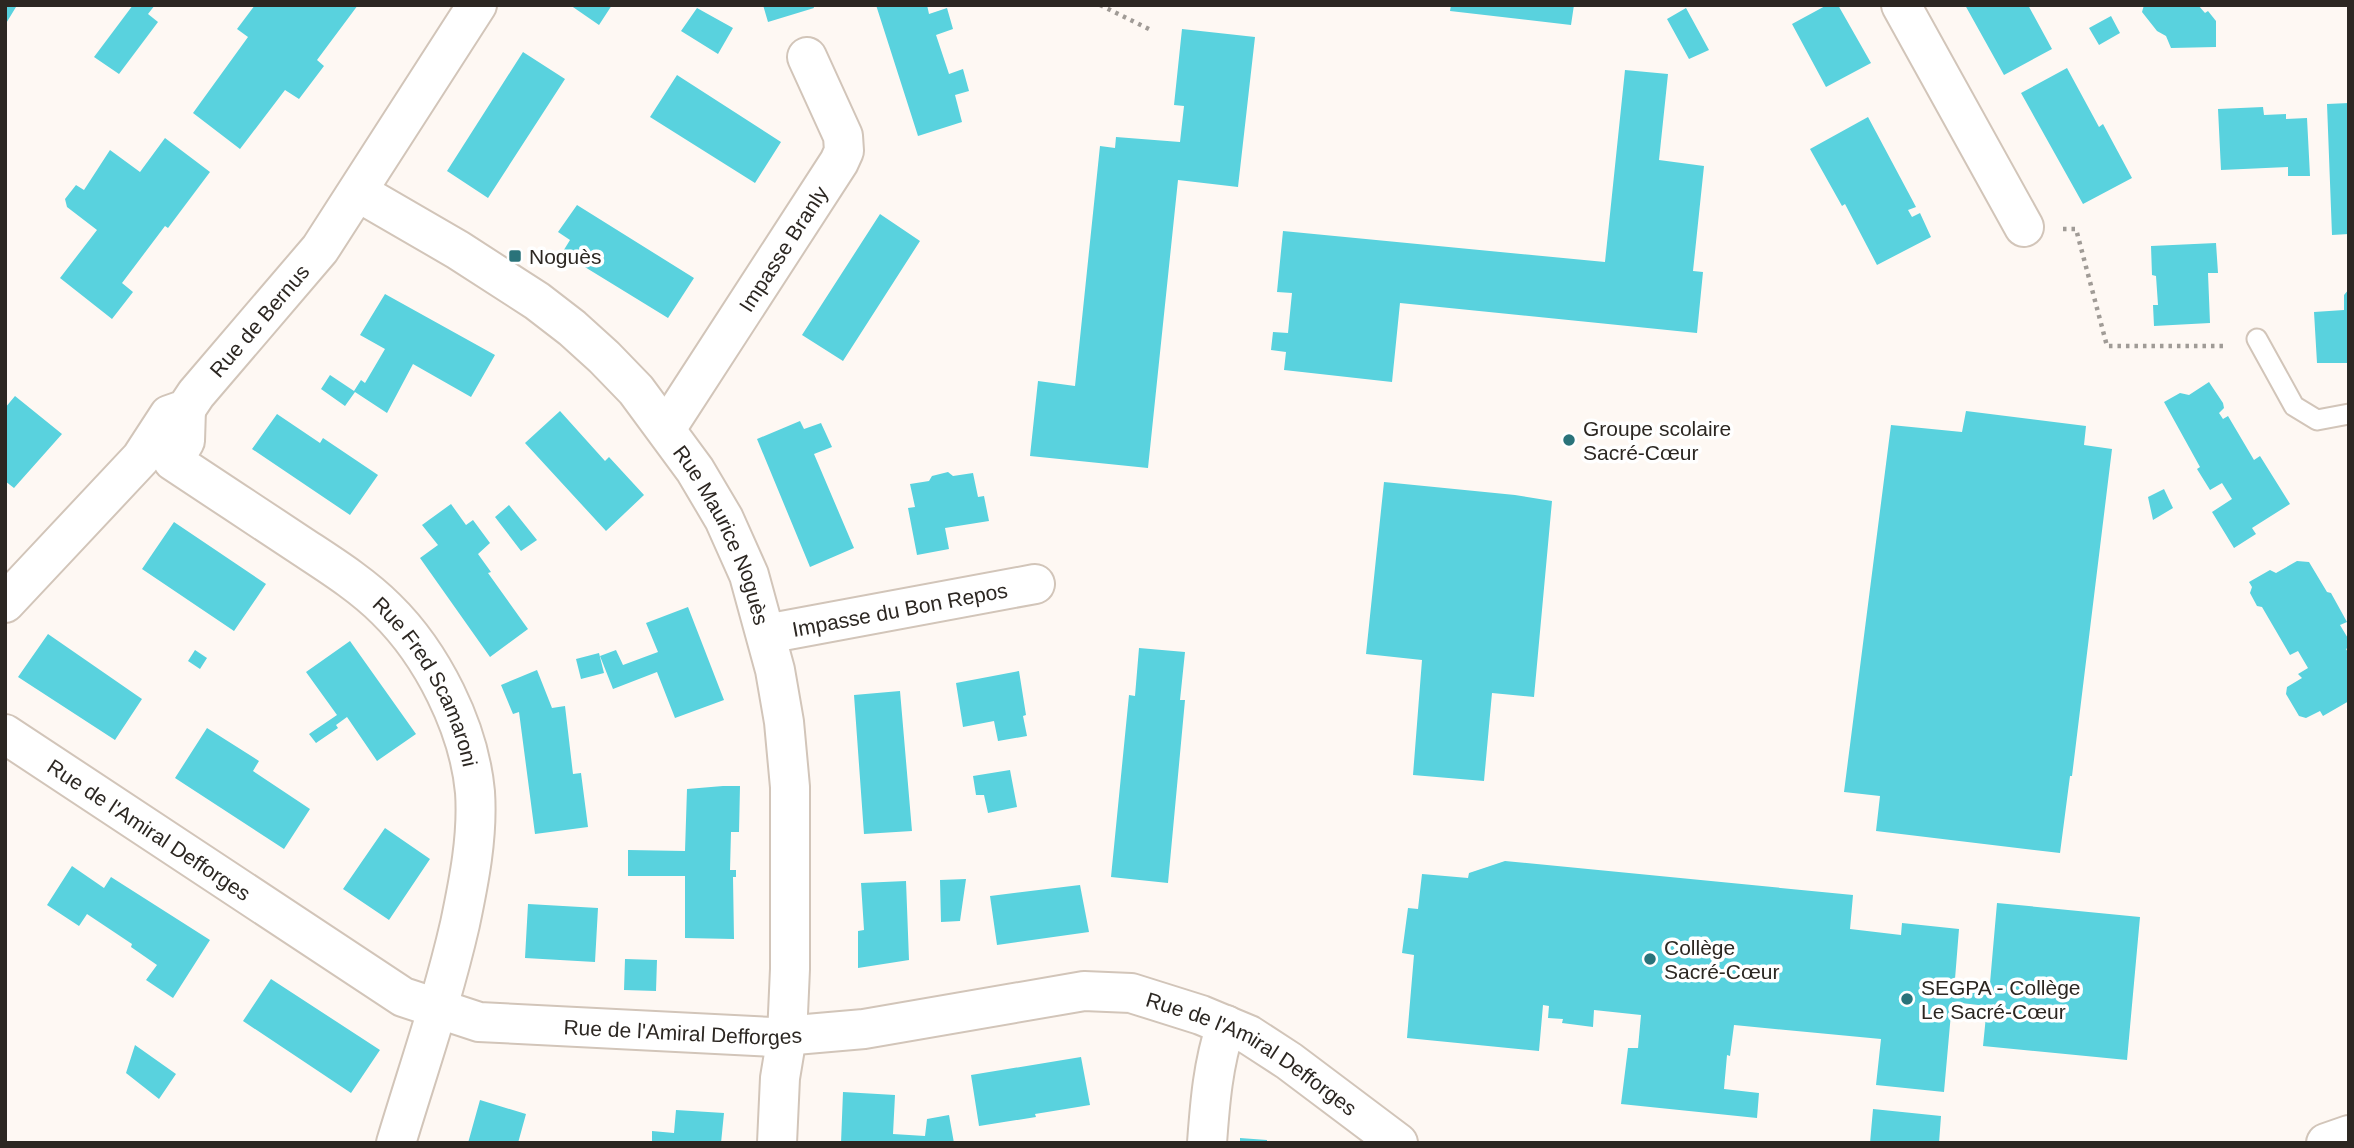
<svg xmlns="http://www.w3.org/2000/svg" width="2354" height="1148" viewBox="0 0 2354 1148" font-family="Helvetica,sans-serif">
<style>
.building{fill:#59d2de}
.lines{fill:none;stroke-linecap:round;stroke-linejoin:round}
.lane-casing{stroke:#d2c5b9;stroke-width:23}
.street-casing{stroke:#d2c5b9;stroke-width:42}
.secondary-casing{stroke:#d2c5b9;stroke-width:42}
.path{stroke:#a09b96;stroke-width:4.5;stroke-dasharray:3.5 5;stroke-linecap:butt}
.lane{stroke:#fff;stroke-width:19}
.street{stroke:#fff;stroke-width:38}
.secondary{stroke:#fff;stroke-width:38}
.poi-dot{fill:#2a737a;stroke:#fff;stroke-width:2.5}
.labels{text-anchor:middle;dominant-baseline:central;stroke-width:7;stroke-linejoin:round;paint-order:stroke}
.street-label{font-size:21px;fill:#2c2722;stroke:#fff}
.poi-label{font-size:21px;fill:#2c2722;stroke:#fff;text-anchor:start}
</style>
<rect width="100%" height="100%" fill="#fef8f3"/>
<path class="building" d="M5,5L16,7L5,25Z
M133,5H155L148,14L158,22L119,74L94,57Z
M255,5H283L286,7L287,5H358L317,60L324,66L299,99L285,90L240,149L193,113L248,37L237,29Z
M570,5H612L599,25Z
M763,5H813L814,8L768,22Z
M876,5H927L929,14L947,8L953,29L936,35L949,74L963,69L969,91L955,95L962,122L918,136Z
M1451,5H1574L1571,25L1450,11Z
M1827,5H1838L1871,63L1826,87L1792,24Z
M1965,5H2028L2052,49L2004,75Z
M2144,5H2198L2205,13L2208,11L2216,21V47L2171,48L2166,36L2157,31L2142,12Z
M697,8L733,28L718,54L681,31Z
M1686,8L1709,50L1689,59L1667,19Z
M2111,16L2120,33L2099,45L2089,28Z
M1182,29L1255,37L1238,187L1178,180L1148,468L1030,456L1038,381L1075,386L1100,146L1115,148L1116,137L1180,142L1184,106L1174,105Z
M523,52L565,79L488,198L447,171Z
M2067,68L2099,127L2103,124L2132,178L2083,204L2021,93Z
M1625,70L1668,74L1659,160L1704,166L1693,271L1703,272L1697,333L1400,303L1392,382L1284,370L1286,352L1271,350L1273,332L1288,333L1292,293L1277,292L1283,231L1605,262Z
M677,75L781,142L755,183L650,117Z
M2349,103V234L2332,235L2327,104Z
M2263,107L2264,115L2286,114V119L2307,118L2310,176H2288V167L2221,170L2218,109Z
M1868,117L1916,207L1908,210L1912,217L1920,213L1931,237L1877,265L1845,204L1842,206L1810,149Z
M165,138L210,172L168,228L165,226L122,283L133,292L112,319L60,278L97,230L67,207L65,199L76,185L84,190L110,150L140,172Z
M577,205L694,278L668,318L562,253L570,240L558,232Z
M880,214L920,241L843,361L802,335Z
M2216,243L2218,273H2208L2210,323L2154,326L2153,305H2158L2156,276L2152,275L2151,246Z
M2349,289V363H2317L2314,312L2344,310V295Z
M385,294L495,355L471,397L413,364L387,413L355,392L345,406L321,389L330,375L354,391L361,380L365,383L385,349L360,335Z
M2209,382L2223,403L2224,408L2219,413L2223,419L2228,416L2254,460L2260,456L2290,504L2252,528L2256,534L2234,548L2212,512L2232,499L2222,483L2210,490L2197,469L2200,467L2164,402L2180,393L2189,395Z
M15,396L62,434L14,488L5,481V408Z
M560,411L605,461L609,457L644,495L606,531L525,443Z
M1966,411L2086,426L2084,445L2112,449L2072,776H2070L2060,853L1876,831L1880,796L1844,792L1891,425L1962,432Z
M277,414L320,443L323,438L378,475L350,515L252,449Z
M800,421L804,429L821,423L832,447L814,454L854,548L810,567L757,439Z
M948,472L953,476L973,473L978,497L984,496L989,521L945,528L949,549L917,555L908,508L915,507L910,484L929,481L932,476Z
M1384,482L1515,495L1552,501L1534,697L1492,693L1484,781L1413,775L1422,660L1366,654Z
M2164,489L2173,508L2153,520L2148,497Z
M451,504L466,525L473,520L490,543L478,554L491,572L488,573L528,629L490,657L420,558L438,545L422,525Z
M509,505L537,540L521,551L495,517Z
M174,522L266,584L234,631L142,569Z
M2297,561L2309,562L2327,592L2331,593L2347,622L2340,625L2349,640V647L2346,649L2349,654V701L2323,716L2320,711L2306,718L2299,716L2286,694L2287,687L2302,678L2298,674L2308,668L2298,651L2290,655L2262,607L2257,606L2250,593L2252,587L2249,582L2270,570L2276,573Z
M688,607L724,700L675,718L657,672L613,689L600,656L616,650L623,665L658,652L646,623Z
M48,634L142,699L115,740L18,677Z
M350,641L416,734L377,761L347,717L336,725L338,728L316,743L309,734L337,715L306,672Z
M1139,648L1185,652L1180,700H1185L1168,883L1111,877L1129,695L1135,696Z
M195,650L207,658L200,669L188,661Z
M599,653L604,673L581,679L576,659Z
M537,670L552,708L565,706L573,774L581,773L588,827L535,834L519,712L513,714L501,685Z
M1019,671L1026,715L1023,716L1027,736L998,741L994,721L963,727L956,683Z
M900,691L912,831L864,834L854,695Z
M207,728L259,761L253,771L310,809L284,849L175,778Z
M1010,770L1017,807L988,813L984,795H976L973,776Z
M723,786H740L739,832H731L730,870H736V877H733L734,939L685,938V876H628V850L685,851L687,789Z
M385,828L430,859L389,920L343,889Z
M1505,861L1853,895L1850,929L1901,935L1902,923L1959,929L1955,979L1990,983L1997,903L2140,917L2127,1060L1983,1046L1987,1006L1952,1002L1944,1092L1876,1085L1881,1039L1734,1025L1730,1056L1727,1055L1724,1089L1759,1093L1757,1118L1621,1104L1628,1048H1638L1641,1015L1594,1010L1593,1027L1562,1023L1563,1019L1548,1018L1549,1006L1543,1005L1539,1051L1407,1038L1414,955L1402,953L1408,908L1418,909L1422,874L1468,878L1469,873Z
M72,866L104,888L111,877L210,940L173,998L146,980L157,965L131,947L132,944L87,914L79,926L47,905Z
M966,879L960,921L941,922L940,880Z
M906,881L909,960L858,968V931L864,930L861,883Z
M1080,885L1089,932L997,945L990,896Z
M528,904L598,908L595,962L525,958Z
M625,959L657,960L656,991L624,990Z
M271,979L380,1050L351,1093L243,1021Z
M135,1045L176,1074L159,1099L126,1073Z
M1081,1057L1090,1105L1035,1114L1036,1117L979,1126L971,1075Z
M843,1092L895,1095L893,1134L925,1136L927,1119L949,1115L954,1143H841Z
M480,1100L526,1114L518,1143H468Z
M1873,1109L1941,1116L1939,1143H1870Z
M676,1110L724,1113L721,1143H652V1131L674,1133Z
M1240,1138L1267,1140V1143H1240Z"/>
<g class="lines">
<defs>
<path id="lane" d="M2257,339L2294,406L2317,420L2349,414"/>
<g id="street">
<path d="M1901,5L2024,227"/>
<path id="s1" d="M358,192L458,250L537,301L572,328L604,357L636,390L695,470L724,519L749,575L775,670L784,722L790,787V969L787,1036L780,1078L777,1143"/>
<path id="s2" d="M186,409L185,441L173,461C214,488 256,516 297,543C327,563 360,583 386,609C432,654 469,727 475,792C478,836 469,881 460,924C443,998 418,1070 396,1143"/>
<path id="s3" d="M666,429L839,162L844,151L843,136L807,57"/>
<path id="s4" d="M766,634L1035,584"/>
<path id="s5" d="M5,734L403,997L479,1022L772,1037L864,1029L1084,991L1131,993L1201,1015L1249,1035L1289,1061L1398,1143"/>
<path d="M1207,1143C1210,1102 1213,1064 1226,1025"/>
<path d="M2326,1143L2349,1135"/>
</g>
<g id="secondary">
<path id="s6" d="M5,603L141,458L169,415L186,409L196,394L320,249L477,5"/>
</g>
</defs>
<use href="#lane" class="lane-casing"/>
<use href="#street" class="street-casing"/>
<use href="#secondary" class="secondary-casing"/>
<path class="path" d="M1100,5L1151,30
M2063,229H2076L2107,346H2227"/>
<use href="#lane" class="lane"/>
<use href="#street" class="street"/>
<use href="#secondary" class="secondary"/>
</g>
<g class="poi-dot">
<rect x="508" y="249" width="14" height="14" rx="3.5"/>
<circle cx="1569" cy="440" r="7"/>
<circle cx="1650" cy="959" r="7"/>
<circle cx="1907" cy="999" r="7"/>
</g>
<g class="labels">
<g class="street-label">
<text stroke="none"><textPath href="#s3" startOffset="215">Impasse Branly</textPath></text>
<text stroke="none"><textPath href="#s6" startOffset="383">Rue de Bernus</textPath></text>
<text stroke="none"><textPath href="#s1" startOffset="513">Rue Maurice Noguès</textPath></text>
<text stroke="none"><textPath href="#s4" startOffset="136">Impasse du Bon Repos</textPath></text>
<text stroke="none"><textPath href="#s2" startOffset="399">Rue Fred Scamaroni</textPath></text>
<text stroke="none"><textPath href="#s5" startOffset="173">Rue de l'Amiral Defforges</textPath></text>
<text stroke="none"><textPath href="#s5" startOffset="761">Rue de l'Amiral Defforges</textPath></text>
<text stroke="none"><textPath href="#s5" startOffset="1349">Rue de l'Amiral Defforges</textPath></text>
</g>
<g class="poi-label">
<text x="529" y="256">Noguès</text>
<text x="1583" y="428">Groupe scolaire<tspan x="1583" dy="24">Sacré-Cœur</tspan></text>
<text x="1664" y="947">Collège<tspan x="1664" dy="24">Sacré-Cœur</tspan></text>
<text x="1921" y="987">SEGPA - Collège<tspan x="1921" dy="24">Le Sacré-Cœur</tspan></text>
</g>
</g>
<rect width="2354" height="1148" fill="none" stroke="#2c2722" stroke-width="14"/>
</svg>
